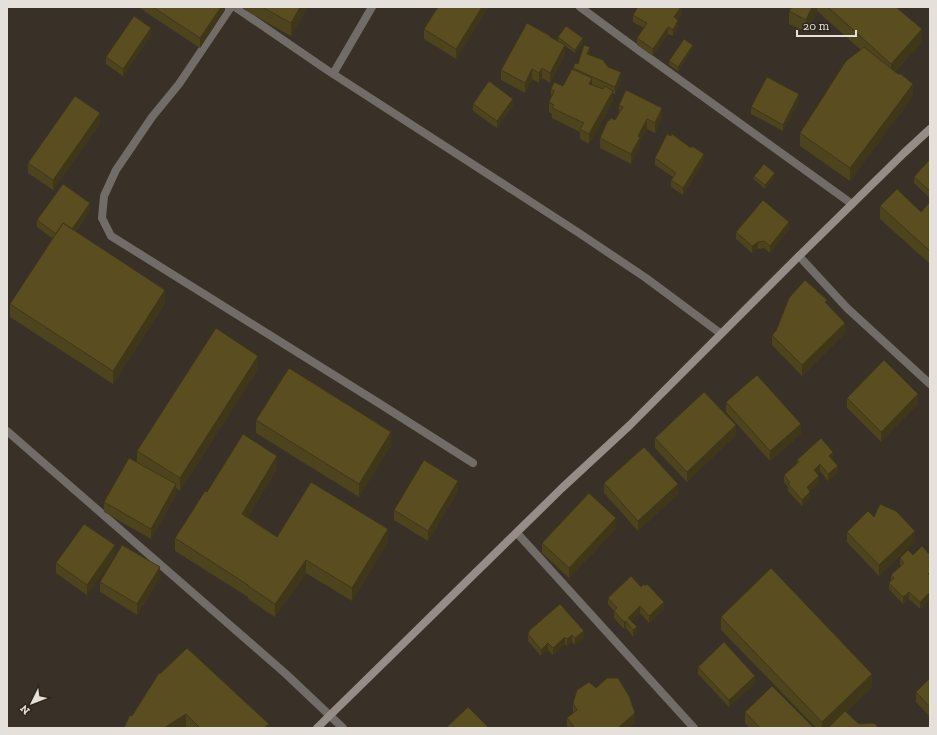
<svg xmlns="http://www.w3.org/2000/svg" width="937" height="735" viewBox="0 0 937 735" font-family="'Zilla Slab',serif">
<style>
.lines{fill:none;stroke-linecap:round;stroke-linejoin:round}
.street{stroke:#726c69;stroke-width:8}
.secondary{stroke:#968c88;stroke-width:8}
.wall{fill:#4d431c}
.shaded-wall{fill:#3f3717}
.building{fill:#5a4e21;stroke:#3f3717}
</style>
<rect width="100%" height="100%" fill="#393127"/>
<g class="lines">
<path class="street" d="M231,7L179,84L152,117L116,170L104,196L102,218L111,236L377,402L473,463
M235,7L327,70L579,233L646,278L720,333
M580,7L641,52L852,204
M333,74L372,7
M799,256L847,308L930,384
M7,431L286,674L343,728
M517,533L694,728"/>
<path class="secondary" d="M317,728L562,488L630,425L799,256L904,153L930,129"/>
</g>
<path class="wall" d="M141,7H225V10L200,48L141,9Z
M243,7H308L291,36L243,9Z
M488,7L456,59L424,39V29Z
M682,7V13L678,19V26L673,36L668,34L653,56L637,45V38L644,28L633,22V15Z
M792,7H896L922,42L895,72L913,96L850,181L800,146V133L861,50L817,11L806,32L789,24V11Z
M151,35L123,76L106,64V57Z
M550,37L558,41V37L583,42L575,53L565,46V55L550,83L542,78L539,83L532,79L525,93L501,80V70Z
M693,48L678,71L669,65V61Z
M590,54L589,55L608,67L621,79L615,94H613V101L589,144L580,139V132L552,118V114L549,112V102L551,99V89L563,86L573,68Z
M799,101L783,131L751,114V107Z
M473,104L513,106L497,128L473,111Z
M619,105L662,118L655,133L647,129L640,141V147L631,164L600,148V138L609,121L615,120L619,113Z
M100,124L53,190L28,173V163Z
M691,148L704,161L683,195L671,187V180L673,177L655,165V158Z
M930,159V198L914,183V177Z
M754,176L775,177L765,189L754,179Z
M930,202V264L880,219V206L921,212Z
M90,210L76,231L165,303L113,384L10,317V304L53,239L37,227V220Z
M789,229L770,253L764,248L758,249L752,253L736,239V232Z
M827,304L845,333L802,376L772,345V335Z
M258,369L180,491L176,488V495L151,539L104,512V502L137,463V451Z
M847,398L918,404L881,442L847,408Z
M726,402L801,434L770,461L726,412Z
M256,420L391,445L359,497L256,433Z
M736,435L687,482L655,448V438Z
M833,459V460L838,472L828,481L820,471L817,474L819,483L810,491V499L802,506L788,491V487L784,482V475L797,463V460Z
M277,469L248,517L277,537L388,542L352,601L306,573L275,617L248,599V597L175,551V538L207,492Z
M604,483L678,494L638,531L604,493Z
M458,491L428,541L394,520V510Z
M874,517L915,541L879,576L847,542V532Z
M616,529L569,578L542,553V543Z
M115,555L87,595L56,573V563Z
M913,555H930V599L920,609L909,599L903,604L889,589V583L891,581V575L901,566L900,565V558Z
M160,577L137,615L100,592V582Z
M641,587L664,609L649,623L640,613L631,621L637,634L633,637L626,628L624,629L614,618V611L608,604V598Z
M560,604L584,638L575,645L572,642L567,646L565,644L553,655L548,650L541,656L528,641V634Z
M721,617L872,687L846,712L859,724L879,728H816L721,630Z
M698,667L755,683L729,707L698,674Z
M159,673L269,728H188L186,727L132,716Z
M930,678V717L916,702V692Z
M573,703L635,723L629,728H567V718L573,713Z
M745,712L814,728H750L745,723Z"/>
<path class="shaded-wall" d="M221,7H225V10L200,48V38Z
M300,7H308L291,36V23Z
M482,7H488L456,59V49Z
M680,7H682V13L674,24V17Z
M812,7H817V11L806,32V20Z
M678,20V26L673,36V30Z
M668,27V34L653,56V49Z
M151,28V35L123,76V69Z
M922,29V42L891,77V64Z
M583,38V42L575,53V50Z
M565,45V55L550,83V73Z
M693,45V48L678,71V67Z
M590,47V54L587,61V54Z
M542,68V78L539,83V73Z
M532,69V79L525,93V83Z
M621,72V79L615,94V87Z
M592,78V88L589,84Z
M913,84V96L850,181V168Z
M613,91V101L589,144V134Z
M799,94V101L783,131V125Z
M513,99V106L497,128V121Z
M662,108V118L655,133V123Z
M100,113V124L53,190V180Z
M647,119V129L640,141V147L631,164V154L638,136Z
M704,154V161L683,195V188Z
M775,173V177L765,189V185Z
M90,203V210L70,238V231Z
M789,222V229L770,253V246Z
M758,242V249L752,253V246Z
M165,290V303L113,384V371Z
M845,323V333L802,376V365Z
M258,356V369L180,491V478Z
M918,394V404L881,442V432Z
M801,424V434L770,461V451Z
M736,425V435L687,482V472Z
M391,432V445L359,497V484Z
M833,452V459L829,463V456Z
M277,456V469L242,527V514Z
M820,464V471L814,477V470Z
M838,466V472L828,481V474Z
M819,476V483L807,494V487Z
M458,481V491L428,541V531Z
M176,484V495L151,539V529Z
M678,484V494L638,531V521Z
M810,492V499L802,506V500Z
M616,518V529L569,578V568Z
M388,529V542L352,601V588Z
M915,531V541L879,576V565Z
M115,545V555L87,595V585Z
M306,560V573L275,617V604Z
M160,567V577L137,615V604Z
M909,592V599L903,604V597Z
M930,592V599L920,609V602Z
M664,602V609L649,623V616Z
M640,606V613L628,625V618Z
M626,621V628L624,629V622Z
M637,627V634L633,637V630Z
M584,631V638L575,645V638Z
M572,635V642L567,646V639Z
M565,637V644L553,655V648Z
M548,643V650L541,656V650Z
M872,674V687L829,728H822V722Z
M755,676V683L729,707V700Z
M635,713V723L629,728H618Z
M186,714V727L184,728H164Z
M269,724V728H264Z"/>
<path class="building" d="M153,7H221L200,38Z
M262,7H300L291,23Z
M438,7H482L456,49L424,29Z
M638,7H681L674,17L678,20L673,30L668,27L653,49L637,38L647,23L633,15Z
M792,7H812L806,20L789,11Z
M828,7H896L922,29L891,64Z
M134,16L151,28L123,69L106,57Z
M527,23L550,36V37L565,45L550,73L542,68L539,73L532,69L525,83L501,70Z
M566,26L583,38L575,50L558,37Z
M684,39L693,45L678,67L669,61Z
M584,45L590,47L587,54L603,60L608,67L621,72L615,87L573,68L575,63L578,64Z
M864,47L898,74H901L913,84L850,168L800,133L846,61Z
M572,69L592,78L589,84L603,89L605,86L613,91L589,134L580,129L584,123L552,108L554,105L549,102L554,91L551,89L554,82L563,86Z
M767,77L799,94L783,125L751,107Z
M489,81L513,99L497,121L473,104Z
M626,90L662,108L655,123L647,119L638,136L640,137L631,154L600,138L608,120L609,121L611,118L615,120L623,107L619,105Z
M75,96L100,113L53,180L28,163Z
M667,134L671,136L672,134L691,148L692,146L704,154L683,188L671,180L676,173L655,158Z
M930,159V191L914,177Z
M764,164L775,173L765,185L754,176Z
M63,184L90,203L72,229L63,223L56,234L37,220Z
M897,189L921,212L930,202V251L880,206Z
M763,200L789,222L770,246L764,241L758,242L752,246L736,232Z
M63,223L165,290L113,371L10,304Z
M805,280L827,300L825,302L845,323L802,365L772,335L776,331L789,298Z
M216,328L258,356L180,478L137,451Z
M884,360L918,394L881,432L847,398Z
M289,368L391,432L359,484L256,420Z
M757,375L801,424L770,451L726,402Z
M704,392L736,425L687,472L655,438Z
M243,434L277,456L242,514L277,537L311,482L388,529L352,588L306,560L275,604L248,586V585L175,538L205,491L207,492Z
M821,438L833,452L829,456L838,466L828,474L820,464L814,470L819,476L807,487L810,492L802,500L788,484L790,483L784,475L799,462L797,460Z
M644,447L678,484L638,521L604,483Z
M129,458L176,484L151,529L104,502Z
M424,460L458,481L428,531L394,510Z
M589,493L616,518L569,568L542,543Z
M880,504L896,511L915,531L879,565L847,532L868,511L874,517Z
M84,524L115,545L87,585L56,563Z
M122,545L160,567L137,604L100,582Z
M922,546L930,555V573L928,574L930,576V592L920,602L909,592L903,597L889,583L894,578L891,575L904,563L900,558L908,550L913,555Z
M771,568L872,674L822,722L721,617Z
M631,576L641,587L644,584L645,586L647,584L664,602L649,616L640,606L628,618L637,627L633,630L626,621L624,622L614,611L617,608L608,598Z
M560,604L584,631L575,638L572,635L567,639L565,637L553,648L548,643L541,650L528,634L530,630Z
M724,642L755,676L729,700L698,667Z
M187,648L269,724L264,728H200L186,714L164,728H124L130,715L132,716L159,673L160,674Z
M607,678H618L629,696L635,713L618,728H575L567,718L577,710L573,703L577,690L589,682L596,688Z
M930,678V707L916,692Z
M772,686L814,728H760L745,712Z
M468,707L489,728H446Z
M845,711L859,724L874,723L879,728H830L829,727Z"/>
<rect width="937" height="735" fill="none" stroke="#e5e0da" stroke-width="16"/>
<g transform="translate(32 703) rotate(227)" stroke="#2f271e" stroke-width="3" paint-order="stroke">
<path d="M0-3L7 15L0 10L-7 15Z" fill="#e5e0da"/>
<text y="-6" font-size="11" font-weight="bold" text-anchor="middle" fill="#e5e0da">N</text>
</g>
<path d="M797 30v6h59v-6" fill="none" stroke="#e5e0da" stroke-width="2"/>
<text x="803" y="30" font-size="12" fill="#e5e0da" stroke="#2f271e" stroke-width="3" paint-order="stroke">20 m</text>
</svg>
